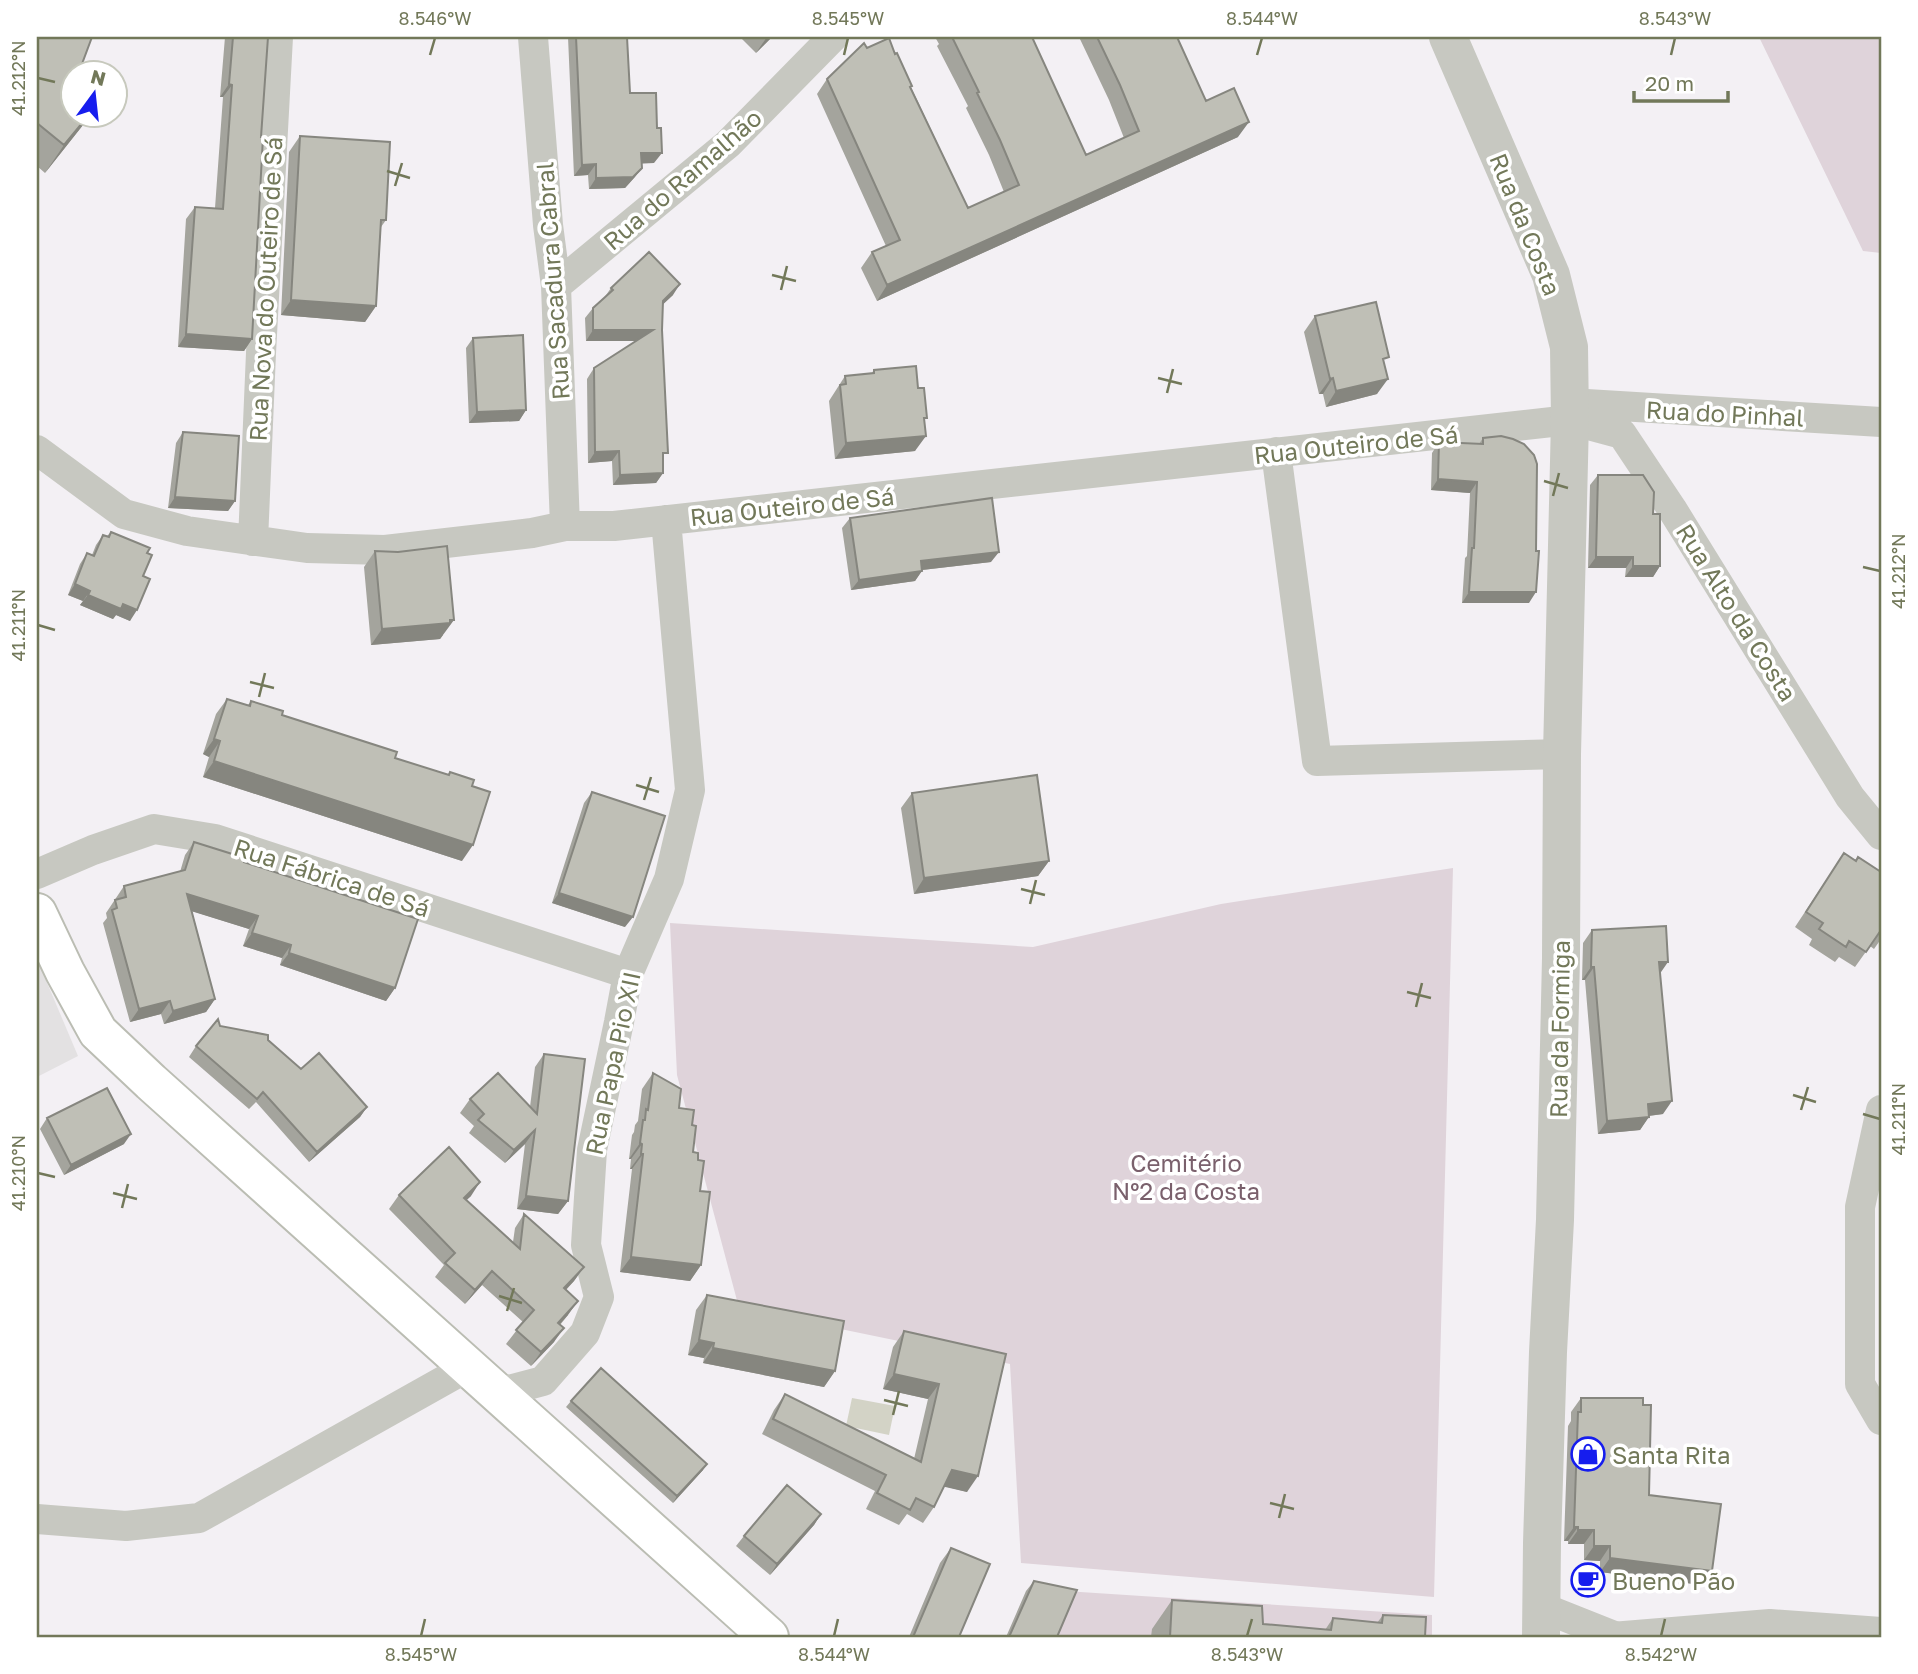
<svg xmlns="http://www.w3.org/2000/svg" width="1918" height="1674" viewBox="0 0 1918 1674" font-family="'Golos Text',sans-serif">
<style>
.built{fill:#e3e1e2}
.green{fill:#dfd3da}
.water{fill:#d3d3c6}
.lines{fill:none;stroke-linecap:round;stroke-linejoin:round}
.secondary-casing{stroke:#bbbdb3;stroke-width:42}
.minor{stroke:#c7c8c1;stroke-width:30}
.tertiary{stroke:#c7c8c1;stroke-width:38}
.secondary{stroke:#fff;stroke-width:38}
.wall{fill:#a4a49d}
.shaded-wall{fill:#86867f}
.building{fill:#bfbfb6;stroke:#86867f;stroke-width:2}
.ticks{fill:none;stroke:#727859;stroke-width:2.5}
.labels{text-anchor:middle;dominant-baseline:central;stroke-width:7;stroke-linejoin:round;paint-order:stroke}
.street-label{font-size:24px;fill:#727859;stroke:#fff}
.park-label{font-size:24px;fill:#7a606c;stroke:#fff}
.poi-label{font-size:24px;fill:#727859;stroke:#fff;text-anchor:start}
.neatline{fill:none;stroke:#727859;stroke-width:2.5}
.ticks-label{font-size:18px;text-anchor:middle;fill:#727859}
</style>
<rect width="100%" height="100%" fill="#f3f0f4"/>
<path class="built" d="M37,959L78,1056L37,1077Z"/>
<path class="green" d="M1759,37H1881V253L1863,251Z
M1453,868L1434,1597L1021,1563L1010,1364L739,1308L677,1075L670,923L1033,947L1221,904Z
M1065,1591L1432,1615V1637H1045Z"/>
<path class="water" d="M852,1398L895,1406L889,1435L846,1426Z"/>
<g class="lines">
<defs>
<path id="secondary" d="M37,913L65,972L98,1032L151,1082L769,1637"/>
</defs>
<use href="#secondary" class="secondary-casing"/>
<path class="minor" d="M533,37L548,225L556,286L565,526
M556,286L728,144L833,37
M1570,403L1881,422
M37,450L124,514L187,531L307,548L385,550L532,533L565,526H614L1570,420L1622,434L1672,509L1850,797L1881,835
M1276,452L1317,761L1562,754
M253,541L261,353L278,37
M37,874L93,850L154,829L215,839L628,974
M1881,1110L1860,1207V1384L1881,1420
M497,1393L543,1381L585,1333L599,1297L586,1245L592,1150L619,1022L628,974L669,879L690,790L666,520
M37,1519L126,1526L199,1518L468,1367
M1541,1607L1614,1636
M1612,1637L1770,1624L1881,1632"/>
<path class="tertiary" d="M1448,37L1551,275L1569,347L1570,420L1562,754L1561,958L1555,1220L1548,1352L1542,1543L1541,1637"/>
<use href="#secondary" class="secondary"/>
</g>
<path class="wall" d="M37,37L79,72L83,125L45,173L37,166Z
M225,37H268L261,137L252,339L244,351L178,347L186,219L195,207L215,208L223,97H220Z
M568,37H627L630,93L654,163H642V168L634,178L625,188L589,189L588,175L574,176Z
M740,37H772L756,53Z
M935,37H1032L1086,155L1124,138L1109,100L1079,37H1177L1206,101L1238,137L877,301L861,268L872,252L886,246L817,94L827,79L867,48L911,87L968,208L1004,192L989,155L966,108L968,106L937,46L939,44Z
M300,136L386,220L381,227L376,306L365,322L281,315L289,152Z
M611,288L673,295L663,304L662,330L663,473L656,483L613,485L612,461L588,463L587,379L594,368L636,341H586L585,318L593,308L604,298Z
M1315,316L1384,364L1377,394L1326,407L1323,394H1319L1304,332Z
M473,338L526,410L519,421L469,423L466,348Z
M874,370L918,388L924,421L915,451L835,459L829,401L845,376L871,374Z
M183,432L235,501L228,511L168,508L176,443Z
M1483,438L1529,603H1462L1465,558L1467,556L1470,493L1431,490L1432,453L1439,442L1479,444Z
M1598,475L1653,514L1660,566L1653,577H1625L1626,568H1588L1590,485Z
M850,518L991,562L922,570L915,581L851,590L842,528Z
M111,532L147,553L143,576L130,621L116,615L113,619L80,605L83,601L68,595L80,564L87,553L92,555L96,545L103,535L107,536Z
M375,551L443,635L440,639L371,645L364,567Z
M227,699L248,705L251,701L282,715L395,758L448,775L450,772L462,861L203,777L209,757L203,754L216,714Z
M592,792L625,927L552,903L584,803Z
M912,793L1049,861L1038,876L914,894L901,808Z
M194,842L244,862L395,988L386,1001L280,965L282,958L243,946L249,929L192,911L215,999L206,1012L164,1024L161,1014L130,1022L103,923L107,918L106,913L124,886L180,872L185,855Z
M1844,853L1855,861L1881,872V939L1874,949L1870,946L1855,967L1839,957L1835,962L1809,945L1812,939L1795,927Z
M1592,930L1660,972L1663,1114L1649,1116L1640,1130L1598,1134L1585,980H1582L1583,943Z
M220,1026L268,1040L301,1069L367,1107L360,1117L309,1162L256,1102L249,1109L189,1057L196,1046Z
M544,1054L568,1201L558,1214L517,1209L525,1144L505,1163L469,1133L474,1126L460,1113L470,1099L530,1107L535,1067Z
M653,1073L692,1125L693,1152L698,1160L700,1191L701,1265L690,1281L620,1272L632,1169H630L631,1159H629L632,1135L634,1132L635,1125L638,1121L642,1089Z
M47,1118L124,1144L64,1175L40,1129Z
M399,1195L471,1196L466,1200L513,1242L515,1228L524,1214L584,1267L574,1281L566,1290L568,1315L560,1325L554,1342L531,1366L506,1344L523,1322L482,1285L465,1304L435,1277L444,1265L389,1209Z
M707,1295L835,1371L824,1387L703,1363L704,1358L688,1355L696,1310Z
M904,1331L1006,1354L967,1492L944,1486L934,1507L923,1523L907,1514L899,1525L866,1509L875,1491L762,1434L774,1410L785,1394L914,1459L928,1399L883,1389L893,1347Z
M1581,1398L1643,1405L1649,1495L1712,1571L1702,1585L1600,1572V1561L1584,1560V1544H1568V1541H1564L1568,1426L1571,1421V1412Z
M571,1401L703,1470L673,1503L566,1407Z
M821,1514L814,1525L770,1575L736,1546L744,1536Z
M951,1548L959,1637H909L940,1563Z
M1034,1581L1057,1637H1006L1026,1591Z
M1172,1600L1263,1624L1325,1630L1333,1618L1377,1623L1383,1615L1425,1637H1151L1152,1629Z"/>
<path class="shaded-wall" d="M767,37H772L756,53Z
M229,84L232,85L223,97H220Z
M88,116H90L83,125L45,173L64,145Z
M1249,122L1238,137L877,301L887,285Z
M641,153H662L654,163L634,164Z
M596,164L588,175L574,176L582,165Z
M642,168L634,178L625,188L589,189L596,178Z
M680,284L673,295L656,311L663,301Z
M291,300L376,306L365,322L281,315Z
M593,330H653L645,341H586Z
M186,334L252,339L244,351L178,347Z
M1333,378L1323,394H1319L1330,379Z
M1388,379L1377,394L1326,407L1336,391Z
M526,410L519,421L469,423L477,412Z
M926,436L915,451L835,459L846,443Z
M619,451L612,461L588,463L595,452Z
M663,473L656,483L613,485L620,475Z
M1438,479L1477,482L1470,493L1431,490Z
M175,497L235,501L228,511L168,508Z
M999,552L991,562L913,571L921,561Z
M1596,557H1633L1626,568H1588Z
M1633,566H1660L1653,577H1625Z
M922,571L915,581L851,590L859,580Z
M75,584L90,591L83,601L68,595Z
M1469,592H1536L1529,603H1462Z
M88,595L123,604L137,610L130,621L116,615L113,619L80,605Z
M454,620L440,639L371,645L382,629Z
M214,739L220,741L209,757L203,754Z
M214,761L473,845L462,861L203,777Z
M1049,861L1038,876L914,894L924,878Z
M559,893L633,917L625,927L552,903Z
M187,894L258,916L249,929L178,907Z
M252,933L291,945L282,958L243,946Z
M289,953L395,988L386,1001L280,965Z
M1659,962H1668L1659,975Z
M1591,967H1594L1585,980H1582Z
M215,999L206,1012L164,1024L173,1011Z
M170,1001L161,1014L130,1022L139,1009Z
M1672,1101L1663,1114L1639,1117L1648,1104Z
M367,1107L360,1117L309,1162L317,1152Z
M1649,1117L1640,1130L1598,1134L1607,1121Z
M535,1130L525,1144L505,1163L514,1150Z
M131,1134L124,1144L64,1175L71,1165Z
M640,1143L642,1144L631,1159H629Z
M641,1154H643L632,1169H630Z
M480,1182L471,1196L454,1212L464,1198Z
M526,1196L568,1201L558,1214L517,1209Z
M631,1257L701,1265L690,1281L620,1272Z
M584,1267L574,1281L554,1302L564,1288Z
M492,1271L482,1285L465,1304L475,1290Z
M578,1301L568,1315L548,1337L558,1323Z
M564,1328L554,1342L531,1366L541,1352Z
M699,1340L714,1343L704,1358L688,1355Z
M713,1348L835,1371L824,1387L703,1363Z
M894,1374L939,1384L928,1399L883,1389Z
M707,1464L703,1470L673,1503L677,1496Z
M952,1470L978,1476L967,1492L941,1486Z
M821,1514L814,1525L770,1575L777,1564Z
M1574,1527H1578L1568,1541H1564Z
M1578,1530H1594L1584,1544H1568Z
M1594,1546H1610L1600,1561L1584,1560Z
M1610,1558L1712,1571L1702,1585L1600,1572Z"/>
<path class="building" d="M37,37H92L79,72L80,74H74V116H88L64,145L37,123Z
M233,37H268L261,137H263L252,339L186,334L195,207L223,209L232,85L229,84Z
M576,37H627L630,93H656L657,128H661L662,153H641L642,168L633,177L596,178V164L582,165Z
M952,37H1032L1086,155L1139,131L1120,85L1097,37H1177L1206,101L1234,88L1249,122L887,285L872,252L900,240L827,79L864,43L867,48L889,38L895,54L897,53L912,86L910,87L968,208L1019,185L1000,140L977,93L979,92Z
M300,136L390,142L386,220H381L376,306L291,300Z
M649,252L680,284L663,301L662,330L668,453H663V473L620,475L619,451L595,452L594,368L653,330H593V308L613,290L611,288Z
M1376,302L1389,357L1383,359L1388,379L1336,391L1333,378L1330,379L1315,316Z
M523,335L526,410L477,412L473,338Z
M916,366L918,388H924L927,418H924L926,436L846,443L840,385L846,384L845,376L874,373V370Z
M183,432L239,436L235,501L175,497Z
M1501,436L1513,439L1524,444L1534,455L1537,464L1536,551H1539L1536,592H1469L1472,548H1474L1477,482L1438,479L1439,442L1483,444V438Z
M1598,475H1643L1654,492L1653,514H1660V566H1633V557H1596Z
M992,498L999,552L921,561L922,571L859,580L850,518Z
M111,532L150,548L147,553L152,555L143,576L150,579L137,610L123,604L121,609L88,595L90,591L75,584L87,553L94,556L103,535L109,537Z
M447,546L454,620H450V623L382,629L375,551L398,552Z
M227,699L250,706L251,701L283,711L282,715L397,752L395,758L449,775L450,772L474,780L472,786L490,792L473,845L214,761L220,741L214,739Z
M1037,775L1049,861L924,878L912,793Z
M592,792L665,816L633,917L559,893Z
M194,842L245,858L244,862L418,919L395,988L289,953L291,945L252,933L258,916L187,894L215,999L173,1011L170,1001L139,1009L112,910L117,908L115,900L126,897L124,886L185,870Z
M1844,853L1856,861L1858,857L1881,872V930L1866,952L1849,941L1846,947L1819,929L1823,923L1806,912Z
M1666,926L1668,962H1659L1672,1101L1648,1104L1649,1117L1607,1121L1594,967H1591L1592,930Z
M218,1019L220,1026L268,1035V1040L301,1069L319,1053L367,1107L317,1152L263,1092L257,1099L196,1046Z
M544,1054L585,1059L568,1201L526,1196L535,1130L514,1150L478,1120L484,1114L470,1099L498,1073L537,1114Z
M653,1073L681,1089L679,1108L694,1110L692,1125L696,1126L693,1152L698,1153V1160L704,1161L700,1191L710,1192L701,1265L631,1257L643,1154H641L642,1144L640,1143L643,1120H645L646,1109L648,1110Z
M107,1088L131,1134L71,1165L47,1118Z
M449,1147L480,1182L464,1198L520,1249L524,1214L584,1267L564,1288L578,1301L558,1323L564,1328L541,1352L516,1330L534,1310L492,1271L475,1290L445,1263L455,1253L399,1195Z
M707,1295L844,1321L835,1371L713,1348L714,1343L699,1340Z
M904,1331L1006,1354L978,1476L952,1470L934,1507L916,1498L910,1510L877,1493L886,1475L773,1419L785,1394L921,1462L939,1384L894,1374Z
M601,1368L707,1464L677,1496L571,1401Z
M1581,1398H1643V1405H1651L1649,1495L1721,1504L1712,1571L1610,1558V1546H1594V1530H1578V1527H1574L1578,1412H1581Z
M787,1485L821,1514L777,1564L744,1536Z
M951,1548L990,1564L959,1637H913Z
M1034,1581L1077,1590L1057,1637H1009Z
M1172,1600L1262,1606L1263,1624L1331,1630L1333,1618L1382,1623L1383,1615L1426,1617L1425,1637H1170Z"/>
<path class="ticks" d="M430,55L435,38M844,55L848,38M1257,55L1262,38M1671,55L1675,38M38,78L55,82M387,171L410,178M395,186L402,163M772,275L796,281M781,290L787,266M1158,378L1182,384M1167,393L1173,369M1544,481L1568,488M1553,496L1559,473M1863,567L1880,571M38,625L55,630M250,682L274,688M259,697L265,673M636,785L659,792M644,800L651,777M1021,889L1045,895M1030,904L1036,880M1407,992L1431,998M1416,1007L1422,983M1793,1095L1816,1102M1801,1110L1808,1087M1863,1114L1880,1119M38,1173L55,1177M113,1193L137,1199M122,1208L128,1184M499,1296L522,1303M507,1311L514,1288M884,1400L908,1406M893,1415L899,1391M1270,1503L1294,1509M1279,1518L1285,1494M421,1636L425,1619M834,1636L838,1619M1247,1636L1252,1619M1661,1636L1665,1619"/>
<defs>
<symbol id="shop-ring" viewBox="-11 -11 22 22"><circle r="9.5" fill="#fff" stroke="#161dee" stroke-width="1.5"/><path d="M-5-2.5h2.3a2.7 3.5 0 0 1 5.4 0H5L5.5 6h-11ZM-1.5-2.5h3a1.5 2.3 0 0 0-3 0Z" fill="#161dee"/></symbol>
<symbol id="cafe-ring" viewBox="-11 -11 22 22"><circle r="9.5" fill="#fff" stroke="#161dee" stroke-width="1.5"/><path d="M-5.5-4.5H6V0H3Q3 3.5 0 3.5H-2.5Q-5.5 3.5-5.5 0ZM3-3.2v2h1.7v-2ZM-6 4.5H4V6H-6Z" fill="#161dee"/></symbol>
</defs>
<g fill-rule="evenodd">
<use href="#shop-ring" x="1569" y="1435" width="38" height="38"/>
<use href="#cafe-ring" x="1569" y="1561" width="38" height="38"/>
</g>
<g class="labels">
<g class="street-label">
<text transform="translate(682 179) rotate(-41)">Rua do Ramalhão</text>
<text transform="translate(1526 224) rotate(68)">Rua da Costa</text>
<text transform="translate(552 281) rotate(-94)">Rua Sacadura Cabral</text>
<text transform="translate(265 289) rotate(-87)">Rua Nova do Outeiro de Sá</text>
<text transform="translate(1725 413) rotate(3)">Rua do Pinhal</text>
<text transform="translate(1356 444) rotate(-6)">Rua Outeiro de Sá</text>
<text transform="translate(792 506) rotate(-6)">Rua Outeiro de Sá</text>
<text transform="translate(1737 612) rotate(58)">Rua Alto da Costa</text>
<text transform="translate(332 877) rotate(18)">Rua Fábrica de Sá</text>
<text transform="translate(1559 1029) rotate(-89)">Rua da Formiga</text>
<text transform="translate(612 1063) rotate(-78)">Rua Papa Pio XII</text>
</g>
<g class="park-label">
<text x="1186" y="1162">Cemitério<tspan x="1186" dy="28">Nº2 da Costa</tspan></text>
</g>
<g class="poi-label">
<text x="1612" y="1454">Santa Rita</text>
<text x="1612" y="1580">Bueno Pão</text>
</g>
</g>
<rect width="1918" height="1674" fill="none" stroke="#ffffff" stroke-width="77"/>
<g transform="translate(94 94) rotate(15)"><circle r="33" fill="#ffffff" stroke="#c7c9bd" stroke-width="2"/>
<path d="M0-5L12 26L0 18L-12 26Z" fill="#161dee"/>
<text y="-10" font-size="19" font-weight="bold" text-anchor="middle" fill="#727859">N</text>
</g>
<path d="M1634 91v10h94v-10" fill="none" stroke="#727859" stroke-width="3.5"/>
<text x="1645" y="91" font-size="21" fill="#727859" stroke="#ffffff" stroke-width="5" paint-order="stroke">20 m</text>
<rect x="38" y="38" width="1842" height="1598" class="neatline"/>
<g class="ticks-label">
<text x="435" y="25">8.546°W</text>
<text x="848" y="25">8.545°W</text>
<text x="1262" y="25">8.544°W</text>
<text x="1675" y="25">8.543°W</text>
<text transform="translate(19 78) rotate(-90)" y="6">41.212°N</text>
<text transform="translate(1899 571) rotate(-90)" y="6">41.212°N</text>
<text transform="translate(19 625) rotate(-90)" y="6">41.211°N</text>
<text transform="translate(1899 1119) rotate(-90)" y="6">41.211°N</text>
<text transform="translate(19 1173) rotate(-90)" y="6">41.210°N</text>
<text x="421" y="1661">8.545°W</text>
<text x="834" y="1661">8.544°W</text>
<text x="1247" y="1661">8.543°W</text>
<text x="1661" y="1661">8.542°W</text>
</g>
</svg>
